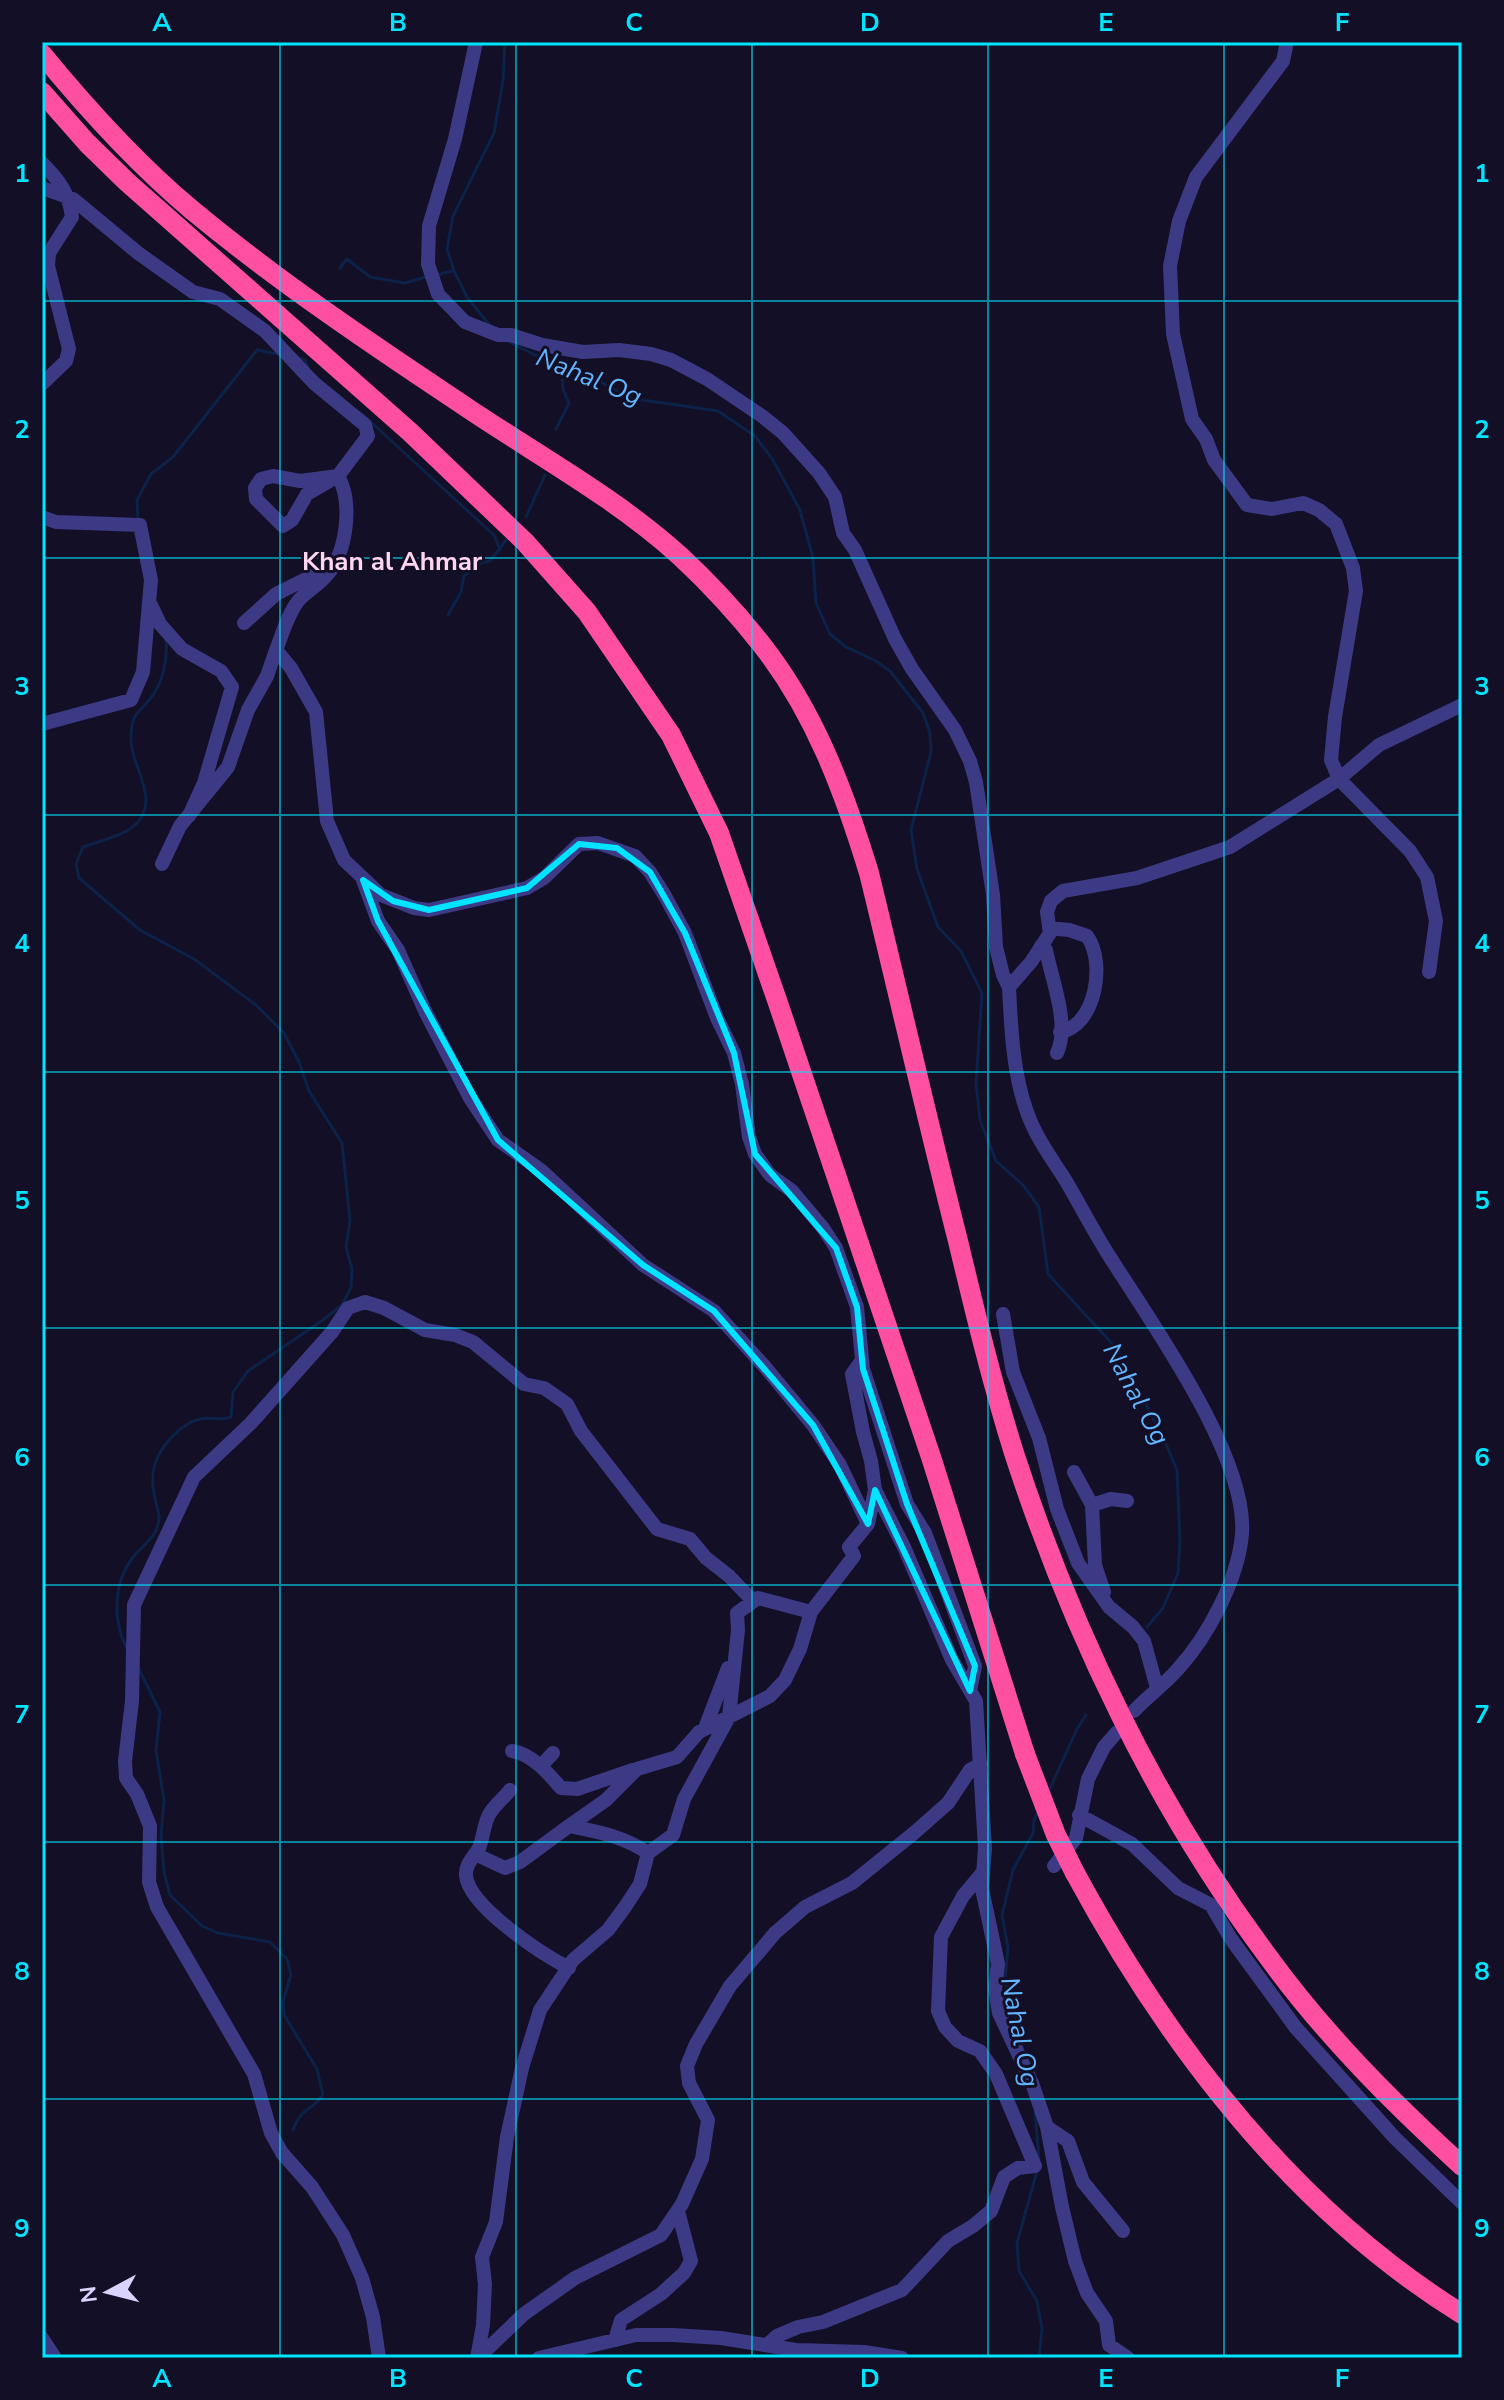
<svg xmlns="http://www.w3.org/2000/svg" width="1504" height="2400" viewBox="0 0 1504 2400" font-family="'Nunito Sans',sans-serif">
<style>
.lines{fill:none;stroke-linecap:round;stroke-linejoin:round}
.stream{stroke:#0c2248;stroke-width:3}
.minor{stroke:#3d3a85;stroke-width:14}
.highway{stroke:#ff4fa3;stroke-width:20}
.highway-bridge{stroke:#ff4fa3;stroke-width:20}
.marked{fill:none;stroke:#00e5ff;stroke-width:6;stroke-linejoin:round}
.grid{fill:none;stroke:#00e5ff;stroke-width:2;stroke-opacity:0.55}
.labels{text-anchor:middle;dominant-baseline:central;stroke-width:6;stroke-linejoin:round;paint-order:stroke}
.water-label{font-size:26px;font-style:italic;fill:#62b6ff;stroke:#130f26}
.neighbourhood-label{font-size:26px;font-weight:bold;fill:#ffd6f0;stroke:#130f26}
.neatline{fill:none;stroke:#00e5ff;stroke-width:3}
.grid-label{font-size:26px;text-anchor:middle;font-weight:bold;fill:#00e5ff}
</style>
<rect width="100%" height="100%" fill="#130f26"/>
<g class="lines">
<path class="stream" d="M340,268L347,259L370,277L405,283L429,276
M436,275L452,271
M491,327L467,297L454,271L447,249L453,216L494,133L503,81L505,42
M509,342L539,357L562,364L592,377L629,398L718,411L755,436L773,460L800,510L813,558L816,603L830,634L846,647L876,661L890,671L923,713L930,733L931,752L911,830L917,869L938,927L961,951L982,993L976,1083L980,1120L996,1161L1023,1185L1039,1207L1048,1274L1117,1349L1163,1437L1177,1470L1180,1541L1178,1573L1163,1608L1147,1627
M297,358L305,360L308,368
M361,413L494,535L500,550
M556,429L569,403L563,389L562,366
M526,517L545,475
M138,521L137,500L151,474L173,457L257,350L278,354
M448,615L461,592L464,576L477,564L490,561L506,540
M127,1649C113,1622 113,1585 131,1560C141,1545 156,1540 159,1520C160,1515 157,1508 156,1502C150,1481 151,1462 166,1444C174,1434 187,1422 200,1419C211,1416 220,1422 231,1417L233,1392L248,1371L323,1320L342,1305L351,1287L352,1269L346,1247L350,1220L342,1143L309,1091L299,1062L284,1033L256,1005L194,959L140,930L79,878L76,864L83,847C99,841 128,835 139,821C159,795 129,763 131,736C132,712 138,714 150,699C163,683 168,659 166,640
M139,1669L160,1712L156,1751L164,1800L161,1837L164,1872L170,1895L202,1926L218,1933L270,1942L287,1959L291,1975L283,2002L284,2015L317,2069L323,2095C310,2113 303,2105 293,2130
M1048,1793L1077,1729L1086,1715
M1023,2049L1005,1981L1008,1948L1002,1915L1013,1870L1033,1833L1034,1820L1039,1810
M1035,2111L1039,2159
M1037,2171L1017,2243L1019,2271L1037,2301L1042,2329L1039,2358"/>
<path class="minor" d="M476,42L455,139L429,226L428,264L438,294L465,322L498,335H511L542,345L583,352L619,350L651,354L671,360L707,379L762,416L783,433L819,473L835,497L843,533L855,550L895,639L912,669L955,730L970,761L976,782L993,895L996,947L1003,975L1009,987
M1287,42L1283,61L1196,177L1179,221L1170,266L1173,334L1192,419L1206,439L1214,460L1247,505L1272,509L1303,503L1319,510L1336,524L1353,568L1356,591L1335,717L1331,760L1339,779L1410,851L1427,877L1436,921L1429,972
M42,163C59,180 69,193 72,217L49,253L48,266L69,349L66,361L42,384
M42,188L73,199L138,253L193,292L220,299L265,331L314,383L365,425L368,436L338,476L307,494L292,520L283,526L256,499L255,488L261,479L273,476L300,481L338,476C353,502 347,552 327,575C319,585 307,591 299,600C288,613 282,635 276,650L291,668L316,712L327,821L344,860L381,895L414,908L429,910L527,888L544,878L579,844L598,843L635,856L650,872L665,896L685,933L717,1018L734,1053L742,1084L749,1137L755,1154L770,1175L792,1191L823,1228L836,1248L857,1307L863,1369L907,1504L925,1533L975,1666L970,1691
M42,517L56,522L140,525L151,580L143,672L131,700L42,724
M151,605L160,624L182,649L221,671L232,687L204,783L189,816
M244,623L276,594L310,577L325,566
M162,864L180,826L228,767L248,710L267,676L276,650
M363,880L378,921L398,950L425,1011L470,1098L498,1140L542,1171L643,1265L714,1311L765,1367L813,1425L840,1465L868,1524
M1049,928L1069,930L1087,936C1106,962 1096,1026 1060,1032
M1041,946L1046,950C1052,981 1070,1024 1057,1053
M1003,1314L1013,1372L1039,1438L1057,1509L1078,1563L1109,1607L1133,1627L1144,1641L1157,1688
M862,1360L852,1374L863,1432L871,1461L875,1490L904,1547L952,1660L976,1701L985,1848L982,1889L998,1964L995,1989L999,2013L1032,2083L1047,2127L1062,2207L1075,2261L1087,2293L1106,2321L1109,2345L1128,2358
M1074,1472L1092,1505L1095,1565L1104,1592
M1092,1505L1111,1499L1127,1501
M1134,1711C1148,1696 1165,1684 1178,1669C1208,1636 1238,1580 1242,1534C1248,1456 1150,1321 1108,1254C1093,1230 1080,1205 1066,1181C1052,1159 1035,1136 1027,1112C1013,1074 1011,1028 1009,987L1031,962L1050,933L1047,912L1051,901L1063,891L1137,878L1230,847L1339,779L1379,745L1462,705
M705,1728L728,1668
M512,1751C532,1754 548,1773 561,1788L577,1789L633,1770
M541,1766L553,1753
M510,1790C504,1798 495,1805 490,1813C483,1824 484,1837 479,1848C474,1857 465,1864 466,1875C468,1906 542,1954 569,1968
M1079,1815L1132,1844L1178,1888L1211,1905L1231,1939L1296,2028L1395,2138L1462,2203
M569,1826L606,1800L637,1769L677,1757L699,1732L770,1696L785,1680L800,1649L811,1612
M475,1854L505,1868L520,1862L569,1826C598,1832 623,1836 648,1853
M1054,1866L1076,1838L1088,1779L1104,1747L1117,1732
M1047,2127L1068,2141L1083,2182L1123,2231
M42,2338L55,2358
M615,2340L621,2320L661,2294L684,2273L691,2261L678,2211
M767,2345L777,2336L798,2327L823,2322L902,2290L948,2241L973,2226L991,2211L1004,2177L1018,2168L1035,2166L996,2074L980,2051L958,2041L945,2027L938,2011L941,1937L963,1896L983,1872
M379,2358L373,2317L362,2278L343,2235L312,2187L282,2153L271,2133L254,2074L157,1907L149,1882L150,1826L137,1794L126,1778L125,1761L132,1701L134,1605L194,1477L251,1423L332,1332L348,1308L365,1302L384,1308L425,1330L455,1335L473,1342L524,1384L544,1388L567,1404L581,1431L657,1529L690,1539L706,1558L729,1576L753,1601
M477,2358L483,2325L485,2284L482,2257L496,2222L507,2137L522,2068L540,2010L573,1960L608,1930L625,1907L640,1884L648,1853L673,1835L684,1799L729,1717L738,1630L737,1613L758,1598L811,1612L854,1556L849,1547L868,1524L875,1490
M478,2358L524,2314L575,2278L661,2235L682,2204L702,2159L708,2120L689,2083L687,2066L696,2044L730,1986L775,1933L805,1907L852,1883L914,1833L948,1803L970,1770L981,1764
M539,2358L636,2335H673L721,2338L796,2350L864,2352L902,2358"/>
<path class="highway" d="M42,54C88,110 137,164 192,210C275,279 367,341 457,401C530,451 614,496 680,556C709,583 737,613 762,645C815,713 844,791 869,873C899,996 927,1119 958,1241C975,1312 992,1383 1014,1453C1072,1631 1156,1807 1269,1958C1325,2035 1392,2102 1462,2166
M42,92L87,143L127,182L410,432L525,542L587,612L671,735L719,833L778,1003L931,1457L1025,1754
M1075,1873C1168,2045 1294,2210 1462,2314"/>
<path class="highway-bridge" d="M1025,1754L1056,1835L1075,1873"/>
</g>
<path class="marked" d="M579,844L617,848L650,872L685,933L734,1053L755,1154L836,1248L857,1307L863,1369L907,1504L975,1666L970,1691L875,1490L868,1524L813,1425L714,1311L643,1265L498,1140L378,921L363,880L393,901L429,910L527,888Z"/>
<path class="grid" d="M280,42V2358M516,42V2358M752,42V2358M988,42V2358M1224,42V2358M42,301H1462M42,558H1462M42,815H1462M42,1072H1462M42,1328H1462M42,1585H1462M42,1842H1462M42,2099H1462"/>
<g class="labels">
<g class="water-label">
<text transform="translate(589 377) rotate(22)">Nahal Og</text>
<text transform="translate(1136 1394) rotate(62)">Nahal Og</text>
<text transform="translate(1020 2032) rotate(79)">Nahal Og</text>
</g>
<g class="neighbourhood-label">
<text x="392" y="561">Khan al Ahmar</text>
</g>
</g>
<rect width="1504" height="2400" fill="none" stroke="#130f26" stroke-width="88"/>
<g transform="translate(108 2292) rotate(263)" stroke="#130f26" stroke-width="6" paint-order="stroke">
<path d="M0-6L14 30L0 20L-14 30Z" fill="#d9d4ff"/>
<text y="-12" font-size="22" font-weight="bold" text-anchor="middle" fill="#d9d4ff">N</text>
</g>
<rect x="44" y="44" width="1416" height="2312" class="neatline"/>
<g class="grid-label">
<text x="162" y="31">A</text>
<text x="398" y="31">B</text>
<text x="634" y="31">C</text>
<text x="870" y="31">D</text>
<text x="1106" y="31">E</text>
<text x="1342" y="31">F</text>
<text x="22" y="182">1</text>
<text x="1482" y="182">1</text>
<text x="22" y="438">2</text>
<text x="1482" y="438">2</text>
<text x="22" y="695">3</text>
<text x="1482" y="695">3</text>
<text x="22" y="952">4</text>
<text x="1482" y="952">4</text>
<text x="22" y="1209">5</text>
<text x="1482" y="1209">5</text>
<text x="22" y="1466">6</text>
<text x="1482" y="1466">6</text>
<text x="22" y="1723">7</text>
<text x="1482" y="1723">7</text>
<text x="22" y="1980">8</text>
<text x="1482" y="1980">8</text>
<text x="22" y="2237">9</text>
<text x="1482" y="2237">9</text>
<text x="162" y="2387">A</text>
<text x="398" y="2387">B</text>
<text x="634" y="2387">C</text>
<text x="870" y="2387">D</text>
<text x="1106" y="2387">E</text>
<text x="1342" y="2387">F</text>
</g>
</svg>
